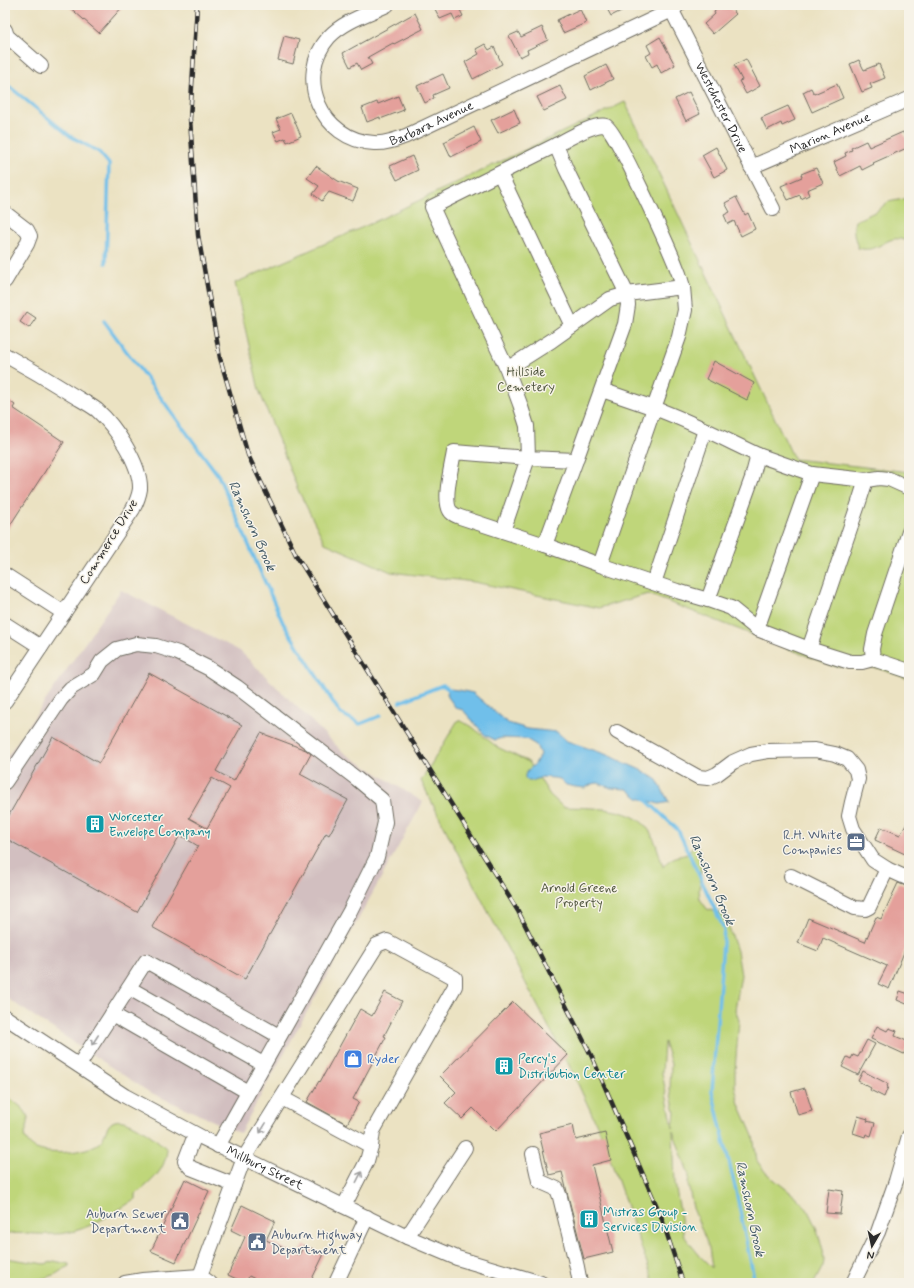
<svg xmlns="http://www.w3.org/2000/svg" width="914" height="1288" viewBox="0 0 914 1288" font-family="Mynerve,sans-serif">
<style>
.industrial{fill:#d2bfc0}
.green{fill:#bfd67a;stroke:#758052;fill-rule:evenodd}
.water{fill:#6fbfea;stroke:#4d758a}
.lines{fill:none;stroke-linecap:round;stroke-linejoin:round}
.stream{stroke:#6fbfea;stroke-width:3.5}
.building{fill:#e4a09b;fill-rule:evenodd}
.minor-casing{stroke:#6e6b60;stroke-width:16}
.minor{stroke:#fff;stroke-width:14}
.rail-casing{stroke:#2b2b2b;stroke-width:4.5}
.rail{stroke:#f7f3e8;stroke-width:3;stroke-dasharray:9;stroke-linecap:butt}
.oneway{stroke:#a0a0a0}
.labels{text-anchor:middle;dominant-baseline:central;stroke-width:3;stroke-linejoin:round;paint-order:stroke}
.street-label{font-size:13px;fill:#2b2b2b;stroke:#f7f3e8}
.park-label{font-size:13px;fill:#50563f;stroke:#f7f3e8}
.culture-label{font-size:13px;fill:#0d838f;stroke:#f7f3e8;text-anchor:start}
.service-label{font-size:13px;fill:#4e5e75;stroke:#f7f3e8;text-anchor:end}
.shop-label{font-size:13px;fill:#366cbe;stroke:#f7f3e8;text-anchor:start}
.water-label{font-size:14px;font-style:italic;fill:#3f5764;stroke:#f7f3e8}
</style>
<rect width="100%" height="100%" fill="#f7f3e8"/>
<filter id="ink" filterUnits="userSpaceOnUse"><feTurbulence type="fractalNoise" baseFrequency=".025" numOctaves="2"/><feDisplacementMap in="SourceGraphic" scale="8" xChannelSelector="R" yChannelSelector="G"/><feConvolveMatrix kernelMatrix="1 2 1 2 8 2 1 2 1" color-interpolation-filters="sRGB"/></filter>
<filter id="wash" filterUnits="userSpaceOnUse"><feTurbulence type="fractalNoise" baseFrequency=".012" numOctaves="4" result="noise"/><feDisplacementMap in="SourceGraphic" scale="16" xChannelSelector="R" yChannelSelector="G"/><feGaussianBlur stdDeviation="0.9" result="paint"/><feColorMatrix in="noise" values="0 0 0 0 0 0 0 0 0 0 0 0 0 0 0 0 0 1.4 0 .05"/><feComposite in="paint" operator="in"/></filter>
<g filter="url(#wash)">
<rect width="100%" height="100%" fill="#ebe2c2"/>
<path class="industrial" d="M121,590L240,651L343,752L423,802L240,1133L149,1092L5,997V760Z"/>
<path class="green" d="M625,102L794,459L909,472V679L877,668L833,666L648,594L599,608L474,582L391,572L325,543L298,490L259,390L235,283L370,224Z
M909,198V242C886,230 882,255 858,248C855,239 852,231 855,221L877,211L888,202Z
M458,720L471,726L497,747L529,762L550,795L563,807C588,808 632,806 648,829C656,840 659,854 663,867C671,857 675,857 688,854L695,843L700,849L702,861L699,890L700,899L707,909L720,913L726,919L737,951L741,975L735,1010L739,1020L735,1070V1087L739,1104L753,1136L757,1161L766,1173L796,1197L806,1207L816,1227L823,1250L824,1261L823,1266L814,1283H654L602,1136L572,1071L474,885L421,781ZM664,1042L671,1064L670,1090L675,1113L673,1128L662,1073ZM673,1131L689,1175L688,1184L693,1208L709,1248L712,1268L700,1256L684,1236L675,1183Z
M5,1096C12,1100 27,1109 28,1118C29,1123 26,1131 24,1136C27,1141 29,1145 34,1148C49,1156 86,1153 99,1143C106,1138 105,1124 115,1121C130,1117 157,1140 167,1149C166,1170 151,1182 136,1194V1199C111,1214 84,1234 54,1234C38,1235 21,1232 5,1234Z
M5,1258L45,1264L54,1261L69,1264V1266L54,1275L29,1283H5Z"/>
<path class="water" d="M449,689L459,690L473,693L508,723L528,729L557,732L567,741L605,754L643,771L657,780L669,802L665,803L659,804L638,798L627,789L611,788L598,783L592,784L585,788L576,787L566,785L560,779L554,778L542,777L532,781H528L525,778V775L527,771L535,764L540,754L536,745L526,739L502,738L495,740L485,735L463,710L456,708L448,697L447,693Z"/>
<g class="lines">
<path class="stream" d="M5,83L70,136L99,152L109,164L106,263
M104,321L218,475L283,623L340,713L360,724L380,716
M400,702L443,685L452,692
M643,797L678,830L724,929L712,1091L736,1191L755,1283"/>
</g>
<g id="blocks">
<path class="building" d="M67,5H124L99,33Z
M433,5H471L460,10L463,16L455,20L452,14L440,19Z
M605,5H633L611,16Z
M722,5H728L736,14L713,34L704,24L715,14L714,12Z
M580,9L586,23L563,33L557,20Z
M415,13L423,29L394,44L393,43L368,57L372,64L361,70L357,63L350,67L343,53Z
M542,27L548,40L527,50L528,53L520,57L509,36L518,32L521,37Z
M284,36L299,40L293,64L278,60Z
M660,37L675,65L661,73L657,64L652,67L646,56L651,53L647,45Z
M485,44L489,50L494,47L502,64L473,79L465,62L479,54L476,49Z
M746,59L760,86L746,94L739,81L742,80L734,65Z
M859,60L864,70L879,64L885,78L870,84L872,88L862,92L850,64Z
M606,65L613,79L591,90L585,76Z
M443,74L449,88L433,95L434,98L425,103L417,86Z
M837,84L843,98L812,112L803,92L811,88L814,94Z
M560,86L567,100L544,111L537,97Z
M689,92L700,114L686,121L675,99Z
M398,96L404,110L380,119V117L367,122L362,108L377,102L378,104Z
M788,106L795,120L782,126L781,123L767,130L761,118Z
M514,109L520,123L498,133L491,120Z
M291,113L301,136L287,142L285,138L278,141L273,132L281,129L276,119Z
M474,127L481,142L451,157L444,142Z
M903,132L909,144V147L873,163L874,164L862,170L860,166L840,176L834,162L846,156L845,153L852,150L851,148L866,141L869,147Z
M716,147L727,170L714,177L702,155Z
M412,156L418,170L397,180L390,166Z
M316,166L338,181L358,189L353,201L329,192L322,201L313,194L319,186L307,178Z
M816,168L823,183L807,190L809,195L801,199L800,195L788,200L781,186L802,177L801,174Z
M736,197L745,215L748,213L755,229L741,236L734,221L728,224L724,215L730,212L725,203Z
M27,312L36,318L29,328L20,322Z
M714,361L754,383L747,400L706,379Z
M5,398L15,405L13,408L64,442L5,533Z
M149,673L242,725L216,771L234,781L261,733L306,750L311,754L300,774L348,800L329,835L326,833L245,979L152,927L198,846L180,835L137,912L5,838V822L53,737L99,763ZM212,778L230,788L207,828L189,818Z
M909,820V846L905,854L875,840L881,827L900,835Z
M898,883L909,887V940L889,989L878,984L887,966L823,938L818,951L798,943L808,918L865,942L876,917L881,919Z
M900,991L909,994V1005L897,1000Z
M385,992L402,1001L384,1036L386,1037L353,1099L359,1102L347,1124L307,1102L319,1081L320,1082L360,1009L372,1016Z
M513,1002L568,1055L496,1131L473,1108L462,1119L445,1103L456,1092L440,1076Z
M877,1026L887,1031L889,1028L897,1031L895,1036L909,1042L904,1054L871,1039Z
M867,1040L875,1044L858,1075L842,1067L847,1057L851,1059L853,1055L858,1057Z
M863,1071L888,1084L887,1086L888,1087L884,1097L870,1090L871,1088L858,1081Z
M805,1088L812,1111L798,1115L791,1092Z
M858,1116L868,1119L867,1121L875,1123L871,1136L866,1134L865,1137L853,1133Z
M573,1125L576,1140L605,1133L611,1160L592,1165L613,1252L584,1259L562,1172L549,1175L539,1133Z
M185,1179L209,1191L176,1262L151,1251Z
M829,1189L843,1191L840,1214L826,1213Z
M242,1205L275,1221L266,1240L299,1255L304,1245L324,1254L310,1283H263L249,1276L246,1283H245L228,1275L245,1237L231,1230Z"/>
</g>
</g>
<g filter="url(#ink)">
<use href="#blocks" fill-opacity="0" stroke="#6e6b60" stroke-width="1"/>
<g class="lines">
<defs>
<g id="minor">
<path id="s1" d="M387,5C368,14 344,21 329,37C294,77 321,140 374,143C385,144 396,140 406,136L672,10L678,5"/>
<path id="s2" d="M669,5L773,209"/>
<path d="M5,30L7,36L41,66"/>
<path d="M556,145C566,140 596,122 606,126C615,129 667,244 674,261C678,270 681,279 683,287"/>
<path id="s3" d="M751,167L909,99"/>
<path d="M500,174L572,326"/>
<path d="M5,213L27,230L30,236L27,244L5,281"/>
<path d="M5,355C27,367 49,380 71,394C79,399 89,404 97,410C115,426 141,464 140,489C139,496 136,503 133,509L5,701"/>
<path d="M576,460L625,324L628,305L627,294L683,287L685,310L679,337L654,408L602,390"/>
<path d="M812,474L866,480L879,478L889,479L909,488"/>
<path d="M503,531L528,458L576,460L545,545L460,517C457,516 453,514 451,512C442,502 452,465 454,452L528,458L527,426L520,404L507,369L551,341L610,299L627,294L566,169L556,145L432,207L507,369"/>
<path d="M909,532L875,634L872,649L873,659L909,671"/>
<path d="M545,545L600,565L654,408C690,421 724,439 758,455L752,478L708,600L677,591L600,565"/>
<path d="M5,575L64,613"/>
<path d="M654,583L705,430"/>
<path d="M708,600L731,608L757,629L812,474L758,455"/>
<path d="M5,624L41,647"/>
<path d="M757,629L809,649L859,502L866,480"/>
<path d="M809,649L850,662H862L873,659"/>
<path d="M617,732L698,777L708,778L717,774L733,762L751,754L768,751L815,750L835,754L847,759L856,770L858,779L852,802L849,816L853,829L873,860L887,869L909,879"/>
<path d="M5,782L61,699L71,688L94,674L102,661L117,649L136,644L156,646L178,653L208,668L237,687L357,779L382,800L385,822L377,857L350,911L218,1146"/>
<path d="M791,876L855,908L865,909L869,907L887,869"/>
<path d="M129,988L263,1064"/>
<path id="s4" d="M5,1017L125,1096L203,1138L407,1237L457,1258L541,1283"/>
<path d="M79,1065L112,1014"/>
<path d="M248,1092L112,1014L146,961L279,1036"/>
<path d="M282,1098L371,1146"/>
<path d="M195,1135L185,1161L191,1168L234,1185"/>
<path d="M533,1154L539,1181L557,1189L560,1197L577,1267L580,1283"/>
<path d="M407,1237L465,1148"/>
<path d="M200,1276L244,1158L377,945L387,941L455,978V986L373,1131L371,1146L367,1161L344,1206"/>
<path d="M125,1283L143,1280L200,1276L210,1283"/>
<path d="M336,1283L367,1217"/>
<path d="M853,1283L878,1232L896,1181L909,1136"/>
</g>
</defs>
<use href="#minor" class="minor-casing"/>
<use href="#minor" class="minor"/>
<defs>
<path id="rail" d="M197,5L190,119L198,235L220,358L248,455L296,555L518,911L592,1057L661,1216L683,1283"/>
</defs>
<use href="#rail" class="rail-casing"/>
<use href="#rail" class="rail"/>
</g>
<defs><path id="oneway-shaft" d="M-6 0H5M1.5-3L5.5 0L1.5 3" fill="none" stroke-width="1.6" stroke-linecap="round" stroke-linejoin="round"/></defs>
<g class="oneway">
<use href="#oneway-shaft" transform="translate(95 1040) rotate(123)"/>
<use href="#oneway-shaft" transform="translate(263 1128) rotate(122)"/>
<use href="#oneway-shaft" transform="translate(359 1177) rotate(-63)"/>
</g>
</g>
<defs>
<symbol id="building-square" viewBox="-11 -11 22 22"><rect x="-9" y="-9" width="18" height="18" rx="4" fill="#0f9aa8" stroke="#f7f3e8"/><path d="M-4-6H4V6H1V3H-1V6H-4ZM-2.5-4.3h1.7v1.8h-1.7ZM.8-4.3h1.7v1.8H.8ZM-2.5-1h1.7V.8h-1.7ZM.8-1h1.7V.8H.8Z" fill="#fff"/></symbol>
<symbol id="office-square" viewBox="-11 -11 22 22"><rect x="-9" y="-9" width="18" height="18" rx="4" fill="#5c6f8a" stroke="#f7f3e8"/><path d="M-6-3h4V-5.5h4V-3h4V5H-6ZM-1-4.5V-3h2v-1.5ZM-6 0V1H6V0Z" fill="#fff"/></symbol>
<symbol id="shop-square" viewBox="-11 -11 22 22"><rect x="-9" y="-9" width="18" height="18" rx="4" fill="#3f7fe0" stroke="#f7f3e8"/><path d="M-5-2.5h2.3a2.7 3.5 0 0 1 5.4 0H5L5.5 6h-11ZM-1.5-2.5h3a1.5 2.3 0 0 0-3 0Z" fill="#fff"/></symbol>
<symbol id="civic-square" viewBox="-11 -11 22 22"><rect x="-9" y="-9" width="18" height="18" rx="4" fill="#5c6f8a" stroke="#f7f3e8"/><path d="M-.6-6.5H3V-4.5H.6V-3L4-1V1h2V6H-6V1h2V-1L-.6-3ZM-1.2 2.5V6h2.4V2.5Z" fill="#fff"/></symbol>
</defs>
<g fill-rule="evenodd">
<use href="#building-square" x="84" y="813" width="22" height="22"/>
<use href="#office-square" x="845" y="831" width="22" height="22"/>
<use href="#shop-square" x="342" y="1048" width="22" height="22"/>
<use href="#building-square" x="493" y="1055" width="22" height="22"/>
<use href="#building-square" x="578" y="1208" width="22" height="22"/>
<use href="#civic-square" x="169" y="1210" width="22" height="22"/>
<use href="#civic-square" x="246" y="1231" width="22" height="22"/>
</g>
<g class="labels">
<g class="street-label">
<text stroke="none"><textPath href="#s2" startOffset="115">Westchester Drive</textPath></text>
<text stroke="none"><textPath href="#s1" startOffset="271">Barbara Avenue</textPath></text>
<text stroke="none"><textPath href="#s3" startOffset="86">Marion Avenue</textPath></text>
<text transform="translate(109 542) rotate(-58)">Commerce Drive</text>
<text stroke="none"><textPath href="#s4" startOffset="301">Millbury Street</textPath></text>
</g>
<g class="park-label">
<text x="526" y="372">Hillside<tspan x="526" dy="15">Cemetery</tspan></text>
<text x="579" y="888">Arnold Greene<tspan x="579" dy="15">Property</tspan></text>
</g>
<g class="culture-label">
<text x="109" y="817">Worcester<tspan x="109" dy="15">Envelope Company</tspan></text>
<text x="518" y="1059">Percy's<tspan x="518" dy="15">Distribution Center</tspan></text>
<text x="603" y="1212">Mistras Group -<tspan x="603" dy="15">Services Division</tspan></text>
</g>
<g class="service-label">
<text x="842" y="835">R.H. White<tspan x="842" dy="15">Companies</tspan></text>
<text x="166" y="1214">Auburn Sewer<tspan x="166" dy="15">Department</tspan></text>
<text x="271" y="1235" text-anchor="start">Auburn Highway<tspan x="271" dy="15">Department</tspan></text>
</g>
<g class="shop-label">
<text x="367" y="1059">Ryder</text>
</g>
<g class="water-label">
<text transform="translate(252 526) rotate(66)">Ramshorn Brook</text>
<text transform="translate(712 880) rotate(67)">Ramshorn Brook</text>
<text transform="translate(750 1209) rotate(78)">Ramshorn Brook</text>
</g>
</g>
<rect width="914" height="1288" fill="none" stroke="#f7f3e8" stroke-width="20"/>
<g transform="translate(872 1246) rotate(189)" stroke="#f7f3e8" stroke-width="3" paint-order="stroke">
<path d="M0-3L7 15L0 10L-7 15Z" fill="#2b2b2b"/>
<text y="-6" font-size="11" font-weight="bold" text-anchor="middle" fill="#2b2b2b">N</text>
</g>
</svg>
